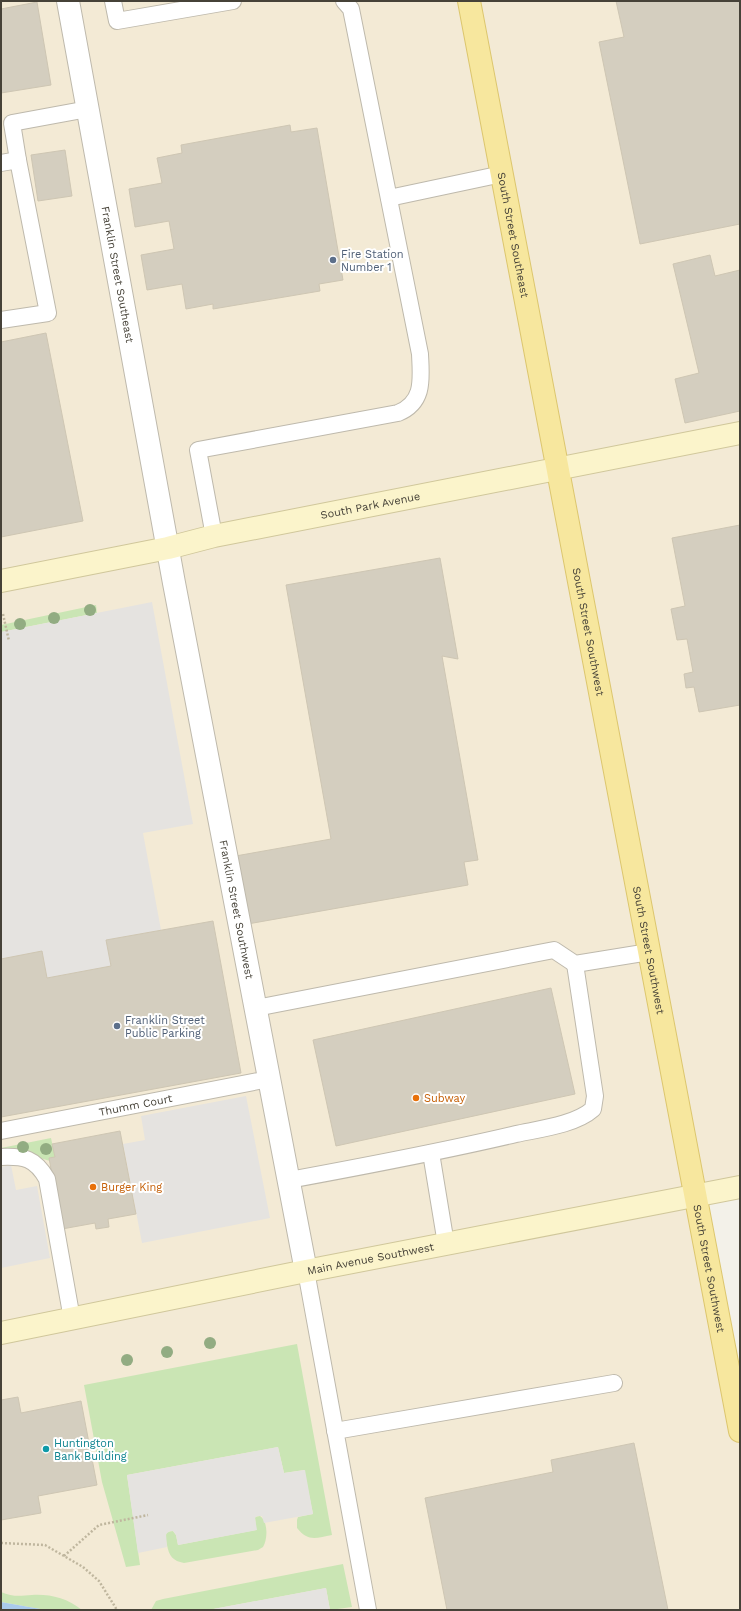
<svg xmlns="http://www.w3.org/2000/svg" width="741" height="1611" viewBox="0 0 741 1611" font-family="'Work Sans',sans-serif">
<style>
.commercial{fill:#f3ead5}
.green{fill:#cae5b4}
.parking{fill:#e5e3e0}
.water{fill:#a9caec}
.building{fill:#d4cebf;stroke:#cec6b3}
.lines{fill:none;stroke-linecap:round;stroke-linejoin:round}
.lane-casing{stroke:#beb9ac;stroke-width:18}
.street-casing{stroke:#beb9ac;stroke-width:24}
.secondary-casing{stroke:#d0c79b;stroke-width:24}
.primary-casing{stroke:#dcc66e;stroke-width:24}
.path{stroke:#bfb69e;stroke-width:2.5;stroke-dasharray:2 2;stroke-linecap:butt}
.lane{stroke:#fff;stroke-width:16}
.street{stroke:#fff;stroke-width:22}
.secondary{stroke:#fbf4cb;stroke-width:22}
.primary{stroke:#f7e79e;stroke-width:22}
.tree{fill:#92ac82}
.service-dot{fill:#5c6f8a;stroke:#fff;stroke-width:1.5}
.food-dot{fill:#e8710a;stroke:#fff;stroke-width:1.5}
.culture-dot{fill:#0f9aa8;stroke:#fff;stroke-width:1.5}
.labels{text-anchor:middle;dominant-baseline:central;stroke-width:4;stroke-linejoin:round;paint-order:stroke}
.street-label{font-size:11px;fill:#464238;stroke:#fff}
.service-label{font-size:11px;fill:#4e5e75;stroke:#fff;text-anchor:start}
.food-label{font-size:11px;fill:#c56008;stroke:#fff;text-anchor:start}
.culture-label{font-size:11px;fill:#0d838f;stroke:#fff;text-anchor:start}
</style>
<rect width="100%" height="100%" fill="#f3f1e9"/>
<path class="commercial" d="M1,1H740V1186L695,1195L740,1431V1610H46L1,1602Z"/>
<path class="green" d="M96,605L97,613L1,632V625Z
M51,1138L55,1157L49,1158L50,1161L10,1149L1,1150V1148Z
M297,1344L332,1535C316,1538 308,1542 297,1528V1520L298,1517L313,1514L304,1470L284,1473L278,1447L127,1475L140,1565L126,1567L102,1482L84,1385Z
M260,1516C268,1521 268,1539 263,1547L258,1550L184,1563C173,1561 169,1556 167,1545C166,1540 165,1537 167,1532L173,1531L176,1535L178,1545L256,1530L255,1517Z
M343,1564L352,1607L330,1610L326,1588L208,1610H151L156,1601L163,1599Z
M1,1592C12,1597 20,1596 32,1595C50,1594 67,1598 82,1610H46L1,1602Z"/>
<path class="parking" d="M152,602L193,824L143,833L161,930L106,940L111,966L47,978L42,951L1,959V632Z
M246,1096L270,1218L142,1243L123,1144L145,1140L141,1116Z
M11,1165L16,1190L37,1186L50,1258L1,1268V1167Z
M278,1447L284,1473L305,1470L313,1514L264,1523L262,1516H257L255,1518L257,1530L178,1545L176,1535L173,1531H170L166,1534L167,1547L138,1553L127,1475Z
M326,1588L330,1610H208Z"/>
<path class="water" d="M1,1602L46,1610H1Z"/>
<path class="building" d="M616,1H740V224L640,244L599,42L624,37Z
M37,2L51,85L1,93V9Z
M290,125L291,132L317,128L343,280L319,284L320,291L213,309V304L186,309L182,284L147,290L141,255L174,249L169,221L135,227L129,189L162,183L157,158L182,153L181,145Z
M65,150L72,196L38,201L31,155Z
M710,255L715,276L740,270V411L685,423L675,379L699,373L673,264Z
M46,333L83,521L1,537V342Z
M740,525V705L699,712L694,687L686,688L684,674L693,672L687,639L677,640L671,609L685,606L672,538Z
M440,558L458,659L442,656L478,860L464,862L468,885L242,925L230,857L331,839L286,585Z
M213,921L241,1073L1,1117V959L42,951L47,978L111,966L106,940Z
M551,988L575,1094L336,1146L313,1040Z
M120,1131L136,1214L108,1219L109,1227L96,1229L95,1223L62,1229L49,1158L55,1157L52,1144Z
M18,1397L21,1413L81,1401L97,1485L38,1496L41,1513L1,1520V1400Z
M634,1443L668,1610H447L425,1498L553,1472L551,1460Z"/>
<g class="lines">
<defs>
<g id="lane">
<path d="M113,1L117,21L233,1"/>
<path d="M18,160L12,123L88,109"/>
<path d="M1,163L18,160L48,313L1,320"/>
<path d="M389,198L502,174"/>
<path d="M214,536L198,450L398,413C425,402 421,378 420,354L351,9L344,1"/>
<path d="M256,1008L554,950L575,964L649,952"/>
<path id="s1" d="M1,1131L269,1079"/>
<path d="M431,1153L446,1244"/>
<path d="M1,1157C24,1156 35,1158 47,1179L72,1319"/>
<path d="M289,1180C365,1166 440,1152 516,1134C539,1129 575,1125 593,1109L595,1096L575,964"/>
<path d="M306,1271L368,1610"/>
<path d="M335,1431L614,1383"/>
</g>
<g id="street">
<path id="s2" d="M68,1L174,583L306,1271"/>
</g>
<g id="secondary">
<path id="s3" d="M1,581L168,548L214,536L740,433"/>
<path id="s4" d="M1,1333L306,1271L740,1187"/>
</g>
<g id="primary">
<path id="s5" d="M469,1L740,1431"/>
</g>
</defs>
<use href="#lane" class="lane-casing"/>
<use href="#street" class="street-casing"/>
<use href="#secondary" class="secondary-casing"/>
<use href="#primary" class="primary-casing"/>
<path class="path" d="M3,614L9,641
M1,1543L45,1545L83,1567L99,1581L117,1610
M64,1556L99,1525L148,1515"/>
<use href="#lane" class="lane"/>
<use href="#street" class="street"/>
<use href="#secondary" class="secondary"/>
<use href="#primary" class="primary"/>
</g>
<g class="tree">
<circle cx="90" cy="610" r="6"/>
<circle cx="54" cy="618" r="6"/>
<circle cx="20" cy="624" r="6"/>
<circle cx="23" cy="1147" r="6"/>
<circle cx="46" cy="1149" r="6"/>
<circle cx="210" cy="1343" r="6"/>
<circle cx="167" cy="1352" r="6"/>
<circle cx="127" cy="1360" r="6"/>
</g>
<g class="service-dot">
<circle cx="333" cy="260" r="4"/>
<circle cx="117" cy="1026" r="4"/>
</g>
<g class="food-dot">
<circle cx="416" cy="1098" r="4"/>
<circle cx="93" cy="1187" r="4"/>
</g>
<circle class="culture-dot" cx="46" cy="1449" r="4"/>
<g class="labels">
<g class="street-label">
<text stroke="none"><textPath href="#s5" startOffset="238">South Street Southeast</textPath></text>
<text stroke="none"><textPath href="#s2" startOffset="278">Franklin Street Southeast</textPath></text>
<text stroke="none"><textPath href="#s3" startOffset="377">South Park Avenue</textPath></text>
<text stroke="none"><textPath href="#s5" startOffset="642">South Street Southwest</textPath></text>
<text stroke="none"><textPath href="#s2" startOffset="924">Franklin Street Southwest</textPath></text>
<text stroke="none"><textPath href="#s5" startOffset="966">South Street Southwest</textPath></text>
<text stroke="none"><textPath href="#s1" startOffset="137">Thumm Court</textPath></text>
<text stroke="none"><textPath href="#s4" startOffset="377">Main Avenue Southwest</textPath></text>
<text stroke="none"><textPath href="#s5" startOffset="1290">South Street Southwest</textPath></text>
</g>
<g class="service-label">
<text x="341" y="254">Fire Station<tspan x="341" dy="13">Number 1</tspan></text>
<text x="125" y="1020">Franklin Street<tspan x="125" dy="13">Public Parking</tspan></text>
</g>
<g class="food-label">
<text x="424" y="1098">Subway</text>
<text x="101" y="1187">Burger King</text>
</g>
<g class="culture-label">
<text x="54" y="1443">Huntington<tspan x="54" dy="13">Bank Building</tspan></text>
</g>
</g>
<rect width="741" height="1611" fill="none" stroke="#464238" stroke-width="4"/>
</svg>
